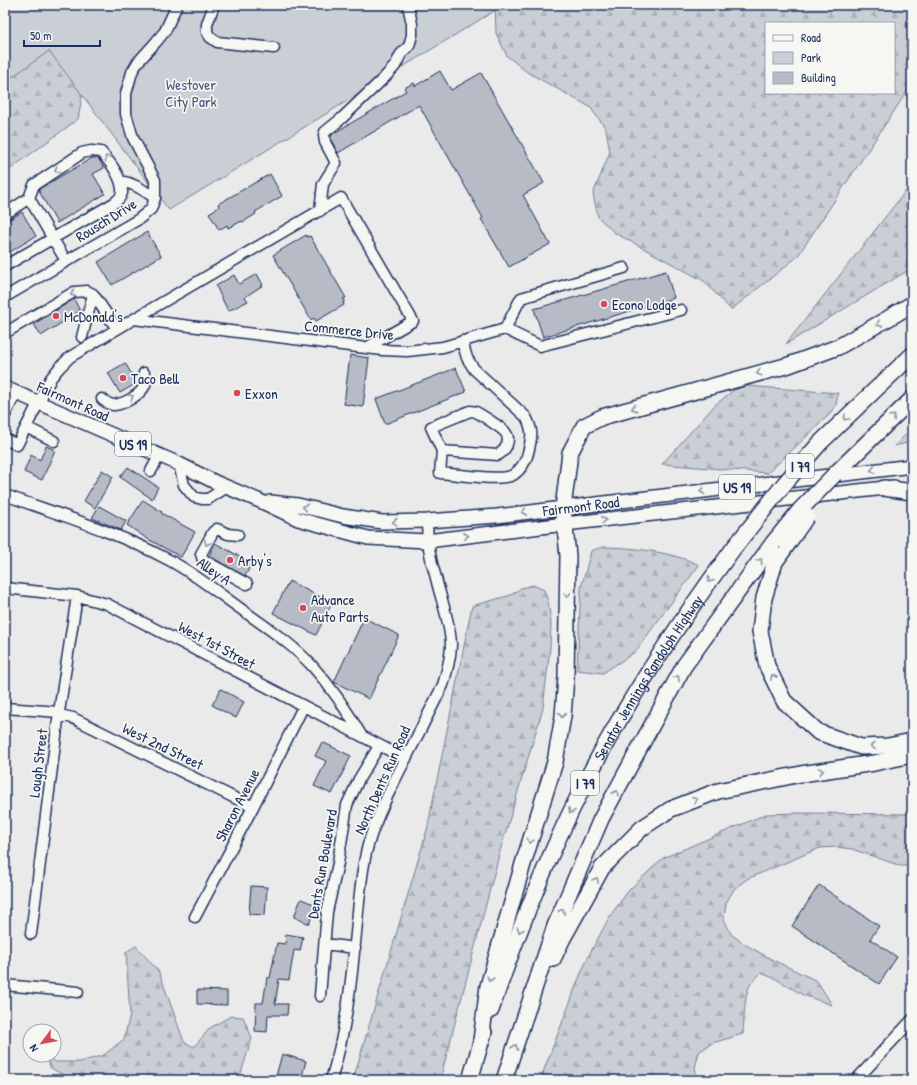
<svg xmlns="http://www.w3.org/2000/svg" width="917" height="1085" viewBox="0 0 917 1085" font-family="'Patrick Hand',sans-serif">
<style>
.forest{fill:url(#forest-firs);stroke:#727e9a;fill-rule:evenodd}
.park{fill:#caced5;stroke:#727e9a}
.building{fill:#b6bbc6;stroke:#1b2f5e}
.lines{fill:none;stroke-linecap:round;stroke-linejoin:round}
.minor-casing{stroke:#1b2f5e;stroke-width:13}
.major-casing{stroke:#1b2f5e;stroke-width:16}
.highway-casing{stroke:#1b2f5e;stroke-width:18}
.minor{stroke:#f6f6f2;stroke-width:10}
.major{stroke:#f6f6f2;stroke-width:13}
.highway{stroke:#f6f6f2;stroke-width:15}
.highway-bridge-casing{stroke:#1b2f5e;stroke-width:18;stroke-linecap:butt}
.highway-bridge{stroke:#f6f6f2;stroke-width:15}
.oneway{stroke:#8892a8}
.poi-dot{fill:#d1495b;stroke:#f6f6f2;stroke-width:1.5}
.labels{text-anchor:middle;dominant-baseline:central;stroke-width:3.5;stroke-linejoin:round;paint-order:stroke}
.shield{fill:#f6f6f2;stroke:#5d6b8a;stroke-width:1}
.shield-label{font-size:14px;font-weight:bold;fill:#1b2f5e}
.park-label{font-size:15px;fill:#47577c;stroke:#f6f6f2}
.street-label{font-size:15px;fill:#1b2f5e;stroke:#f6f6f2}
.poi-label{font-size:15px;fill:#1b2f5e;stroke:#f6f6f2;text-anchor:start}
</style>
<defs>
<pattern id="forest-firs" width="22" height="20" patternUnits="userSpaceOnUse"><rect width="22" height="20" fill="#caced5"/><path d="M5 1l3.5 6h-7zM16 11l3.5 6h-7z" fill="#adb1b9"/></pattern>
</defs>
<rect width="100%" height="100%" fill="#e9eae9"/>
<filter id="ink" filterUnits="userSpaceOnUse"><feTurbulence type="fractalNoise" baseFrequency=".025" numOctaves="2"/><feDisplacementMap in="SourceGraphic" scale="8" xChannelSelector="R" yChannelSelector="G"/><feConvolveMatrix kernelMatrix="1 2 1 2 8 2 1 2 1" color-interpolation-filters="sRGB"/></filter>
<g filter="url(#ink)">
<path class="forest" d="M5,5L87,70L78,119L5,173Z
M495,5H912V84L797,257L731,310L704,281L615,233L598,217L593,194L610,152L606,129L590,107L527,72L507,56L496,33ZM766,23H894V93H766Z
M912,183V268L786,344Z
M746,386L838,393L836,405L829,415L768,473L662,464L715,405L734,390Z
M912,429V442L894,446Z
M602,547C630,547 674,552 699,565L635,652L603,673L577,670L581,588L591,551Z
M533,585L544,590L548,601L551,623L550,647L543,708L500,851L440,1080H353L427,830L472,606L511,595L521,588Z
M798,813L912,814V866H901L852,849L836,847L820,848L747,879L734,889L726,903L724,919L731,934L744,944L773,960L817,981L832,1005L803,995L776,979L761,973C758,977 752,981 750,985C744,996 744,1021 743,1034L712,1043L699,1052L695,1068L698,1080H540L571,1000L576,985L588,957L610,916L629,890L663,858L766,814Z
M136,946L159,972L184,1042L194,1047L210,1028L231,1016L243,1017L252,1038L241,1073L236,1080H72L51,1068L45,1056L56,1062H80L104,1055L124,1039L130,1015L126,952Z"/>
<path class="park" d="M5,5H504L169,210L49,51L5,82Z"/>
<path class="building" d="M440,71L451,90L481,73L544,183L523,195L550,244L509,267L481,219L483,218L419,105L338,153L331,140V136L334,133L406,91L404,88L414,83L415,86Z
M92,158H98L104,168L93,174L105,194L57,223L39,191V189Z
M270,174L282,196L255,212L256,214L243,222L242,221L228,228L227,225L219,230L209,213L219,207L218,204Z
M22,212L36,236L5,255V222Z
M147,232L161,256L112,285L98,262Z
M306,235L307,237L310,236L346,298L343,299L345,301L343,302L344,305L316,321L314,318L311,320L273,255Z
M666,271L674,298L543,337L534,309Z
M257,274L263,285L245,297L248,301L228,311L216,286L234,275L239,284Z
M74,299L80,311L41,336L34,324Z
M350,355L369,358L363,407L344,404Z
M125,363L137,383L120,393L108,373Z
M456,368L466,392L385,424L376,399Z
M46,446L55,450L42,480L24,472L31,455L40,460Z
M128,467L158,487L152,499L120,477Z
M102,470L113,477L95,508L84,501Z
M143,500L162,512L161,513L195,532L181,557L146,538L127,525Z
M99,506L126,521L121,530L92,518Z
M215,543L252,563L245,576L209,556Z
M289,581L332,603L316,635L273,613Z
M364,618L399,635L369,699L334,682Z
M221,689L244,702L236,718L212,705Z
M322,742L351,756L332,794L314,786L326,761L315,756Z
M819,885L879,926L870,939L897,957L879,984L792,926Z
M251,886L267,887L265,915L249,914Z
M301,899L316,905L309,924L294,917Z
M286,934L303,937L300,951L294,950L289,980L279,979L275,1004H288L287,1015H268L267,1032L255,1031L256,1003H263L267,978H270L277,943L285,944Z
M197,990L227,991V1005L197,1004Z
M282,1054L306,1061L301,1080H275Z"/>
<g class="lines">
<defs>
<path id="minor" d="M214,5L207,24V32L210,37L217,42L274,48
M120,181C134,183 143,190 155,198
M320,211L323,184L336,163L325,142L324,135L325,132L341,119L384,78L395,66L401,54L409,46L412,35V24L408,5
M5,214L29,198
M5,266L114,203C118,200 121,197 122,193C123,178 110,162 101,152L91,151L82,153L34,185L29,198L66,261
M5,297L139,219L151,209L155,198V180L133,138L126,114V94L132,72L138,62L156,42L165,31L177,5
M134,319L341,198L413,321L366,348
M505,329L521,298L624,268
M5,333L74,292L87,291L93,294L117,329
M82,337L93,294
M102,399C106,402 109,405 114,405C124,404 141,395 145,385C146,381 145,377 144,373
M5,415L16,393
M26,427L54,441
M5,439L17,445L51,378L59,368L70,357L134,319L382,350L407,351L443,347L505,329L540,346L681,310
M442,451L431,427L470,411C472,411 474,411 476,412C480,414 502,428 505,432C512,440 505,451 498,455L442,451L440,473C455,474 501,482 513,475C522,469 527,459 529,449C532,436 533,430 526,417L474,369L467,358L462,341
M179,464L184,485L194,497L202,499H208L227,487
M151,471L159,456
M5,495C60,515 117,532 169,560C195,574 217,592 241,609C266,627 294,645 314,668C332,688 348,712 361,735
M238,535L228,534L217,529L213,532L201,554L203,560L247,584
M5,588L77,596L107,604L406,759
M5,708L59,712
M59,715L73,718L253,807
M195,917L253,807L303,707
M31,934L59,712L77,596
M325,944L355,948
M5,985L78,992
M320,996L327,912L338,863L347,805L359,779L379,746
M331,1080C344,1038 350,996 354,952C358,919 359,886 366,853C372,827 384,803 395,780C411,748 427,717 443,685C447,671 451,658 451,644C450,621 441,600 436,578C430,559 427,541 427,521
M856,1080L912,1020"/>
<path id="major" d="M5,388L179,464L217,483L260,501L298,519L368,538L427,541L565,524L894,487
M270,502L298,505L343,516L382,522L427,521L497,516L563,508L912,466"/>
<g id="highway">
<path d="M874,391L912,355"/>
<path d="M835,474L912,399"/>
<path d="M884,488L912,492"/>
<path d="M787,545L775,562L764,598L760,631L767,666L784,701L818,732L861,747L888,746L912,741"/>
<path d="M553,959L563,938L602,868L642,828L671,809L718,791L801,774L874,763L912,755"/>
<path id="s1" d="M491,1010C517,934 546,860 582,789C624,704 677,625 733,549"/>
<path d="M481,1041L488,986L523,864L555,762L563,716L566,677L568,556L563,508L570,453L584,426L602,417L789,365L838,347L889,318L912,304"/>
<path d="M470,1080L484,1032"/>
<path d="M504,1080L555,926L601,819L684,666L773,543"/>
</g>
</defs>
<use href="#minor" class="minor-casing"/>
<use href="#major" class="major-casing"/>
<use href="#highway" class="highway-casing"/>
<use href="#minor" class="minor"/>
<use href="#major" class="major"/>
<use href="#highway" class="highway"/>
<defs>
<path id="highway-bridge" d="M773,543L800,510L835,474
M787,545L807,516
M733,549L785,483L820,443L874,391"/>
</defs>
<use href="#highway-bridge" class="highway-bridge-casing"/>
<use href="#highway-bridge" class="highway-bridge"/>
</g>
<defs><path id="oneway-chevron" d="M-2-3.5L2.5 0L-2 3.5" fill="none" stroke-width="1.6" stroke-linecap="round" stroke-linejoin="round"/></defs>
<g class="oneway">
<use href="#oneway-chevron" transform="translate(107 158) rotate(-131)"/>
<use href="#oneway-chevron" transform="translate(57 170) rotate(147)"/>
<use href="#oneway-chevron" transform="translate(73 294) rotate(158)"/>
<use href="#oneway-chevron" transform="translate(879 324) rotate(151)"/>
<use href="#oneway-chevron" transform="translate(759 373) rotate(165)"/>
<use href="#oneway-chevron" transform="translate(131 397) rotate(-31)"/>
<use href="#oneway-chevron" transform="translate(634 408) rotate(164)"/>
<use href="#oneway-chevron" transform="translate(893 417) rotate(-44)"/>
<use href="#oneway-chevron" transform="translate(846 418) rotate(135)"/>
<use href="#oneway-chevron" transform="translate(873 470) rotate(173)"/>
<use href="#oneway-chevron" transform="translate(702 491) rotate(173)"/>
<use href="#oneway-chevron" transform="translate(305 507) rotate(-167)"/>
<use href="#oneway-chevron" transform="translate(524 512) rotate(173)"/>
<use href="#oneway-chevron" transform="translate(604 520) rotate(-6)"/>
<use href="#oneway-chevron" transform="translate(395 522) rotate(179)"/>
<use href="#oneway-chevron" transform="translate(466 536) rotate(-7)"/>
<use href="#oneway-chevron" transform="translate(207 543) rotate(118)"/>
<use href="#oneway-chevron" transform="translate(760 561) rotate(-54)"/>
<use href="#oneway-chevron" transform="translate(710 580) rotate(127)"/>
<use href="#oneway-chevron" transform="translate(567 595) rotate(91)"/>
<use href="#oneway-chevron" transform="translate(773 677) rotate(-116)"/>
<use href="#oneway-chevron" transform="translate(677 678) rotate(-62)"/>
<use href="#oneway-chevron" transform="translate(562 715) rotate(97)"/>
<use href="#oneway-chevron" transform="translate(873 746) rotate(179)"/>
<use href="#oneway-chevron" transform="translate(821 771) rotate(-8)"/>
<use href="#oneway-chevron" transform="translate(616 793) rotate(-62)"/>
<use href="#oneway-chevron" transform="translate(695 800) rotate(-21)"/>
<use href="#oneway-chevron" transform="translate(571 811) rotate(115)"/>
<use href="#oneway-chevron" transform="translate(530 841) rotate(107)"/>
<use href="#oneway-chevron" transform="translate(596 880) rotate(-60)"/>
<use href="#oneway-chevron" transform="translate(562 911) rotate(-67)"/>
<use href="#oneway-chevron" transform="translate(520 930) rotate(110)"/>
<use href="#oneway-chevron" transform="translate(490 979) rotate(106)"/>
<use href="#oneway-chevron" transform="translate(515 1047) rotate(-71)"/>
</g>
</g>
<g class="poi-dot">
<circle cx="604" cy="304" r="4"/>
<circle cx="56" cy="316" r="4"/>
<circle cx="123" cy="378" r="4"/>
<circle cx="237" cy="393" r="4"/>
<circle cx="230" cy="560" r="4"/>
<circle cx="303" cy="608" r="4"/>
</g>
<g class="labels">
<g class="shield">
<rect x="115" y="432" width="36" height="24" rx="3"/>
<rect x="786" y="454" width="28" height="24" rx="3"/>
<rect x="719" y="475" width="36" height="24" rx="3"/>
<rect x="571" y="771" width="28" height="24" rx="3"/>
</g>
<g class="shield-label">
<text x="133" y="444">US 19</text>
<text x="800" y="466">I 79</text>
<text x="737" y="487">US 19</text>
<text x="585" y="783">I 79</text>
</g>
<g class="park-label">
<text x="191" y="84">Westover<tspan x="191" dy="17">City Park</tspan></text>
</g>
<g class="street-label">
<text transform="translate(106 220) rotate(-32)">Rousch Drive</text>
<text transform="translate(349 330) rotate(6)">Commerce Drive</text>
<text transform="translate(73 401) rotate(24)">Fairmont Road</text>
<text transform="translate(581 506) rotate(-7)">Fairmont Road</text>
<text transform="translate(214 571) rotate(34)">Alley A</text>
<text transform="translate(217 645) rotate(28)">West 1st Street</text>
<text stroke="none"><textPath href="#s1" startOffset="369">Senator Jennings Randolph Highway</textPath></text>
<text transform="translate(163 746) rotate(26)">West 2nd Street</text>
<text transform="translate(38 763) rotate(-83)">Lough Street</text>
<text transform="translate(382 780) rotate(-66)">North Dents Run Road</text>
<text transform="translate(237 805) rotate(-63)">Sharon Avenue</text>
<text transform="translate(322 864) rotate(-80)">Dents Run Boulevard</text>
</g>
<g class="poi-label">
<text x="612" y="304">Econo Lodge</text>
<text x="64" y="316">McDonald's</text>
<text x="131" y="378">Taco Bell</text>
<text x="245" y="393">Exxon</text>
<text x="238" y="560">Arby's</text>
<text x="311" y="599">Advance<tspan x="311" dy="17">Auto Parts</tspan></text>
</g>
</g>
<rect width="917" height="1085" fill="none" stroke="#f6f6f2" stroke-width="20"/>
<rect x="10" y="10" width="897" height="1065" fill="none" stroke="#1b2f5e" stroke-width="1.5" filter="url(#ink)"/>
<rect x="765" y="22" width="130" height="72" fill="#f6f6f2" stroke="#9ea6b7"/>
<rect x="773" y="35" width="20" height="6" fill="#f6f6f2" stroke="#9ea6b7"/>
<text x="801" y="42" font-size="12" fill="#1b2f5e">Road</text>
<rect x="773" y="52" width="20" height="12" fill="#caced5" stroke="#9ea6b7"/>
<text x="801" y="62" font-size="12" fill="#1b2f5e">Park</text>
<rect x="773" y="72" width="20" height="12" fill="#b6bbc6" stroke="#9ea6b7"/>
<text x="801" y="82" font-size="12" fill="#1b2f5e">Building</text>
<g transform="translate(42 1043) rotate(238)"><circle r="19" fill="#f6f6f2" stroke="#9ea6b7"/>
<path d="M0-3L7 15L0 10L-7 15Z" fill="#d1495b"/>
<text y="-6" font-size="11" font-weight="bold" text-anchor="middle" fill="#1b2f5e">N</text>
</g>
<path d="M24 40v6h76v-6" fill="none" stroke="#1b2f5e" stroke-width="2"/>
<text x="30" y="40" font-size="12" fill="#1b2f5e" stroke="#f6f6f2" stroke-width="3" paint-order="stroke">50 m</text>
</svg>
